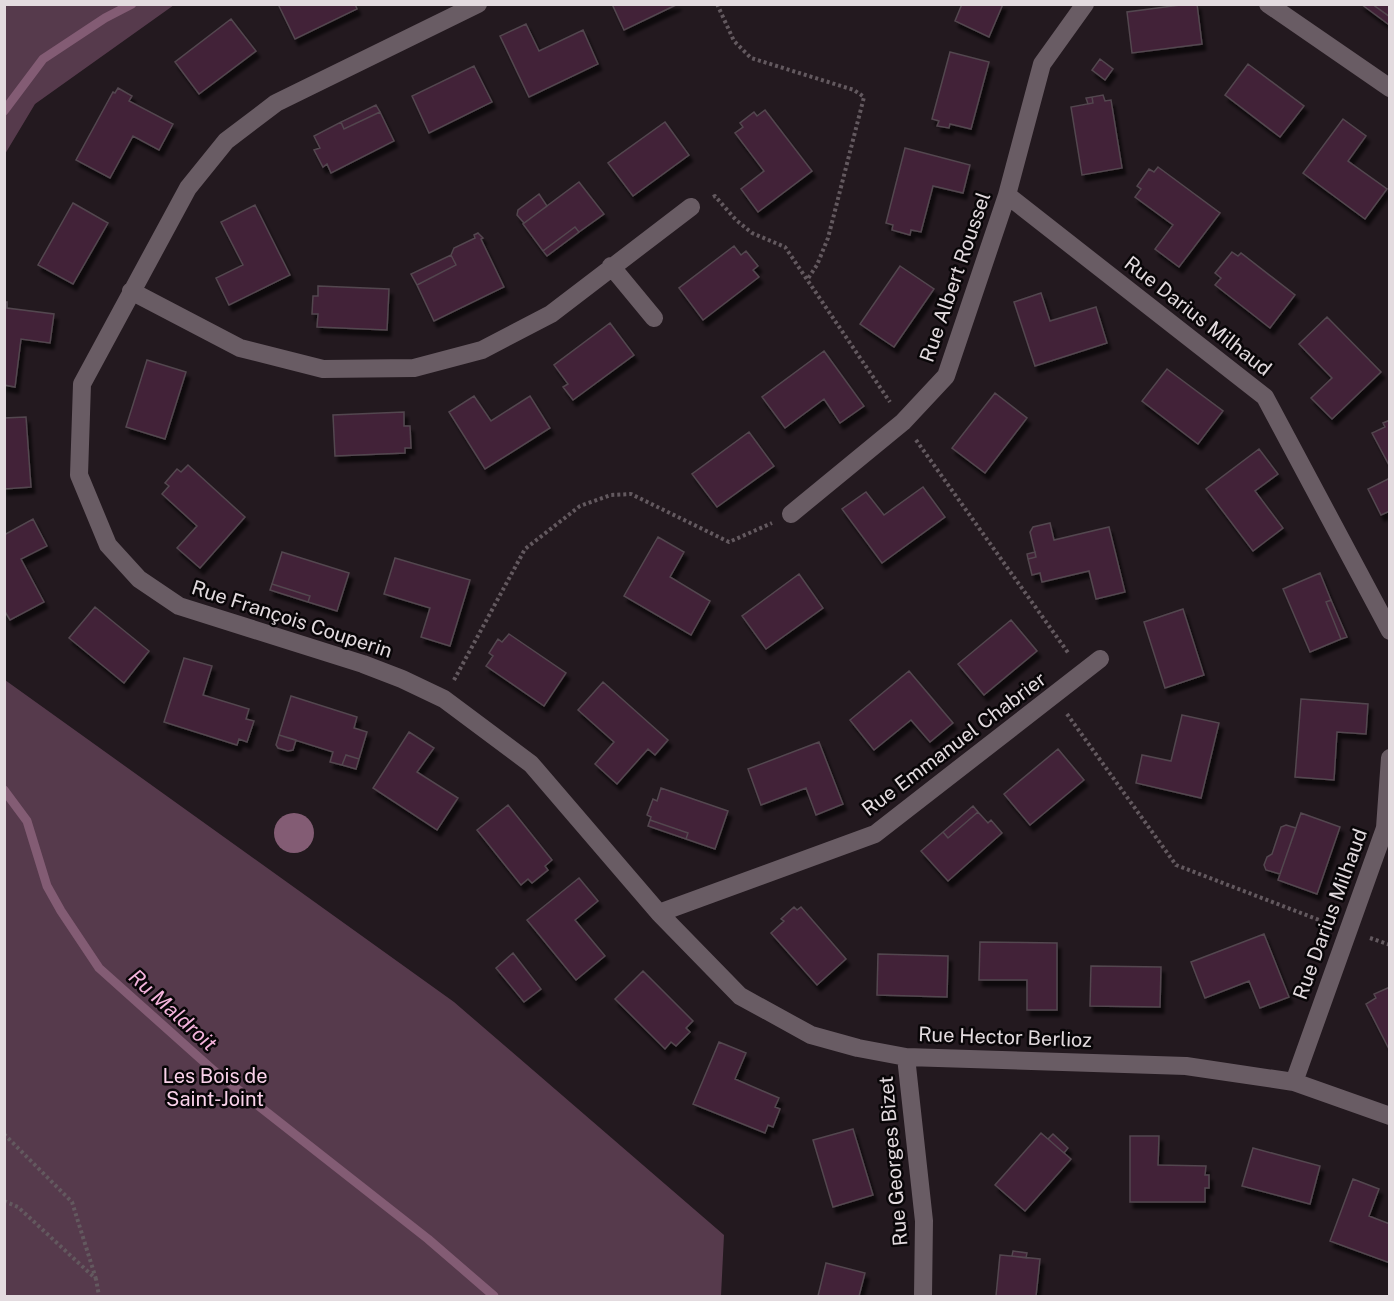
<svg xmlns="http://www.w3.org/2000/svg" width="1394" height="1301" viewBox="0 0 1394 1301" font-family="'Public Sans',sans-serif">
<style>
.green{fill:#563a4c}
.water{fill:#835c74}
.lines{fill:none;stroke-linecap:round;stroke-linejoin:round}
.stream{stroke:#835c74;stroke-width:9}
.building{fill:#432138;stroke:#53474f;stroke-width:1.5;filter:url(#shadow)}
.path{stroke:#63595f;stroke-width:4;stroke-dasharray:3 3;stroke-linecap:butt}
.minor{stroke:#695c64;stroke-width:18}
.labels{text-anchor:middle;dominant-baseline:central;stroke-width:5;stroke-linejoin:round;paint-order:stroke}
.street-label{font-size:20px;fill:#e3dbdf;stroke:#090608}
.park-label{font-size:20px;fill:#fad2ea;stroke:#090608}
.water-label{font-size:21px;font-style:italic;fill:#f4b3dc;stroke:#090608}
</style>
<defs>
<filter id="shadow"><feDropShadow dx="3.5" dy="6" stdDeviation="1.5" flood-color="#0009"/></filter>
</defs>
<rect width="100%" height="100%" fill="#23191f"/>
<path class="green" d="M5,4H174V5L35,104L5,154Z
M5,680L454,1002L724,1235L721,1296H5Z"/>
<path class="water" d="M274 833a20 20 0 1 1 40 0a20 20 0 1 1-40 0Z"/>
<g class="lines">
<path class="stream" d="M4,111L43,59L105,18L132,4
M4,790L27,821L47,886L61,911L99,968L213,1070L428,1239L494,1296"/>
</g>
<path class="building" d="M278,4H355L357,9L295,39Z
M612,4H678L624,30Z
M962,4H1003L989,37L955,21Z
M1188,4H1197L1202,44L1132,53L1127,12Z
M1361,4H1372L1390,17V22L1388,24Z
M1372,4H1390V17Z
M231,19L256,51L199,94L175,62Z
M526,24L539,51L583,30L598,64L529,97L500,36Z
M950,52L989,62L971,129L950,124L949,128L937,126L939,121L932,119Z
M1100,59L1113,69L1105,80L1092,70Z
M1248,64L1304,106L1280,137L1225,95Z
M474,66L492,102L429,133L412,96Z
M118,88L132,96L129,101L173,124L159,150L133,136L110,178L76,160L113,92L115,93Z
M1103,95L1105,101L1111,100L1122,168L1082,175L1071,107L1093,103L1092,97Z
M1092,97L1093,103L1088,104L1086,98Z
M376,105L380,112L344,129L341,122Z
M765,110L812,171L758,212L741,189L764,171L735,133L743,127L740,123L754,112L757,116Z
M380,112L394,141L331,173L327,164L323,167L314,150L320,148L314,136L341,122L344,129Z
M1343,119L1366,136L1348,161L1387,189L1365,219L1303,173Z
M665,122L689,155L633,196L608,163Z
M905,148L970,165L963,193L933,186L921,232L911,230L910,235L892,230L893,225L886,223Z
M1158,167L1220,213L1179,267L1155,249L1173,225L1135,197L1141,189L1137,186L1149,169L1154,172Z
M579,182L604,214L579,232L575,227L543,251L523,224Z
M539,194L547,206L524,223L517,215L518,210Z
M73,203L108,223L73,284L38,265Z
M255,205L290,275L229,305L216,278L243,265L221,222Z
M575,227L579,232L547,256L543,251Z
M478,233L483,238L481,239L504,287L434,321L417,285L456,265L451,255L454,248L475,238L474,235Z
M734,246L741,255L746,251L758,266L753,270L759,277L703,320L679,288Z
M1232,252L1238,256L1241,253L1295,295L1270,328L1215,285L1221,278L1215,273Z
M451,255L456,265L417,285L411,274Z
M900,266L934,289L894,347L860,324Z
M318,286L389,289L387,330L317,327L318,314H312L313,296H318Z
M1041,293L1050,321L1096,307L1107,343L1035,366L1014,302Z
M4,302H7V308L54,314L50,343L21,339L15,387L4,385Z
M1327,317L1381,372L1332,419L1311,398L1332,378L1299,344Z
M610,323L634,355L573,400L563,387L568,384L554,365Z
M824,351L864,406L840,423L824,399L785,428L762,397Z
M147,360L186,372L165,439L126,427Z
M1167,369L1223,411L1198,444L1142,401Z
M995,393L1027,418L985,473L952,448Z
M474,396L491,421L530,396L550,428L485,469L449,412Z
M404,412V426H410L411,448H405V453L335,456L333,415Z
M26,417L31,487L4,489V418Z
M1390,420V467L1372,433L1385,427L1383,423Z
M749,432L774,466L717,507L692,474Z
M1259,449L1278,474L1255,491L1283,528L1253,551L1206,489Z
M188,465L245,517L200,568L177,548L197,526L162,494L169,486L165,483L177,469L181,472Z
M1390,478V511L1381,515L1368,489Z
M923,487L945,517L882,563L842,509L866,492L884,515Z
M33,519L47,546L21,559L44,602L10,620L4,610V535Z
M1050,523L1054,540L1109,527L1125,592L1096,599L1089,571L1042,582L1040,573L1032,575L1028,559L1036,557L1030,532L1033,527Z
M658,537L684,552L670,577L710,601L691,635L624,596Z
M282,552L349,573L337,611L308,602L310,596L272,584Z
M1035,552L1036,557L1028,559L1027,554Z
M395,558L470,580L450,646L421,637L430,608L384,594Z
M1320,573L1331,600L1326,602L1341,639L1310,652L1283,589Z
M799,574L823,608L766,649L742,616Z
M272,584L310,596L308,602L270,590Z
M1331,600L1347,637L1341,639L1326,602Z
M95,607L149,651L124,683L69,638Z
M1183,609L1204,675L1165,688L1144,622Z
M1011,620L1037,651L984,695L958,664Z
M509,634L566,673L544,706L486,666L493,656L489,653L498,639L502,642Z
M184,658L212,666L203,695L249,709L246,719L254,721L247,742L239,739L237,745L164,722Z
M909,671L953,723L930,742L911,720L874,750L850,720Z
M603,682L668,740L655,755L648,749L617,784L595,764L614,742L578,710Z
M291,696L357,717L354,728L367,732L359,759L346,755L342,765L330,762L333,752L279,735Z
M1301,699L1368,704L1366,734L1337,732L1334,780L1295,777Z
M1182,715L1219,723L1201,798L1136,783L1142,755L1171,761Z
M409,732L434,748L417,772L458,798L437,830L373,788Z
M279,735L296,740L293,750L288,751L278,748L276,745Z
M819,742L843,804L816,815L806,788L761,805L748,769Z
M1058,749L1084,780L1030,825L1004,794Z
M346,755L359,759L356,769L342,765Z
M661,788L728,811L715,849L686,839L688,833L650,820L651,817L647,815L653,799L657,801Z
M508,805L552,860L545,866L548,870L532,883L528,879L521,885L477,830Z
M973,806L978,812L948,838L943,832Z
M978,812L988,823L991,820L1002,833L948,881L921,851L943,832L948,838Z
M1301,813L1340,827L1317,894L1278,880Z
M650,820L688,833L686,839L648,826Z
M1286,825L1296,828L1280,874L1266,870L1264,865L1267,857L1272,854L1281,827Z
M579,878L598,901L575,920L605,956L576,980L527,920Z
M794,907L797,910L801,907L846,959L817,985L771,933L784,921L781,919Z
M1264,934L1289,997L1260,1008L1249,981L1205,998L1191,962Z
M980,942L1057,943V1010H1027V980H979Z
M513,953L541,989L524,1002L496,968Z
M878,954L948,956L947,997L877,995Z
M1091,966L1161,967L1160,1007L1090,1006Z
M643,971L693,1021L686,1028L690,1032L676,1046L671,1042L665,1049L615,999Z
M1390,987V1051L1366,1004L1376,998L1374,994Z
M719,1042L746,1053L735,1079L779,1098L775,1107L780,1109L773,1127L768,1125L765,1133L693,1104Z
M853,1129L873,1195L833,1207L813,1140Z
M1041,1133L1071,1159L1025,1211L995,1185Z
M1053,1134L1068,1148L1064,1153L1048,1139Z
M1130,1136H1159L1158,1165L1206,1166L1205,1175H1209V1188H1205V1202H1130Z
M1253,1148L1320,1166L1310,1204L1242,1186Z
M1353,1179L1379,1189L1369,1216L1390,1224V1263L1330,1241Z
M1013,1251L1027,1253L1026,1258L1012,1256Z
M1000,1255L1040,1259L1036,1296H996Z
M826,1263L865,1273L859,1296H818Z"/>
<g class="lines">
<path class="path" d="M717,4L734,41L751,58L854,90L864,97L828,238L817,265L807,280
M713,197L715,196L736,220L752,233L785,247L890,402
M916,440L1069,654
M454,680L525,549L580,506L611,495L631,494L729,542L772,523
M1067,714L1176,865L1327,923
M1370,938L1390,945
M4,1134L72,1202L96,1279
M4,1201L18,1207L96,1279L99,1296"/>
<path class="minor" d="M478,4L276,103L226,141L188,188L82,384L79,475L108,545L139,579L179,606L363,664L402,679L444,699L531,764L659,913L740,996L811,1035L858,1048L906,1057L1186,1066L1294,1082L1390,1116
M1268,4L1390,88
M1007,195L1265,397L1390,631
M611,266L654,318
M131,291L240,348L323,369L414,368L482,350L551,314L691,207
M791,514L903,422L946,376L1007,195L1042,64L1085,4
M659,913L875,834L1100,659
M906,1057L924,1221L923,1296
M1294,1082L1385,828L1390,758"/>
</g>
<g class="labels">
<g class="street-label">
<text transform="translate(955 277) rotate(-71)">Rue Albert Roussel</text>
<text transform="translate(1198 316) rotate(38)">Rue Darius Milhaud</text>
<text transform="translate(292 619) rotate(18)">Rue François Couperin</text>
<text transform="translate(954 744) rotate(-37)">Rue Emmanuel Chabrier</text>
<text transform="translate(1330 914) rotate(-70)">Rue Darius Milhaud</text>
<text transform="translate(1005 1037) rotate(2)">Rue Hector Berlioz</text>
<text transform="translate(893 1161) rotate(-95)">Rue Georges Bizet</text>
</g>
<g class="park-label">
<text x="215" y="1076">Les Bois de<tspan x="215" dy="23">Saint-Joint</tspan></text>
</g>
<g class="water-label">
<text transform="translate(173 1010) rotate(42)">Ru Maldroit</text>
</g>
</g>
<rect width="1394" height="1301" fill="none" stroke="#e3dbdf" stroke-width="12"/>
</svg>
